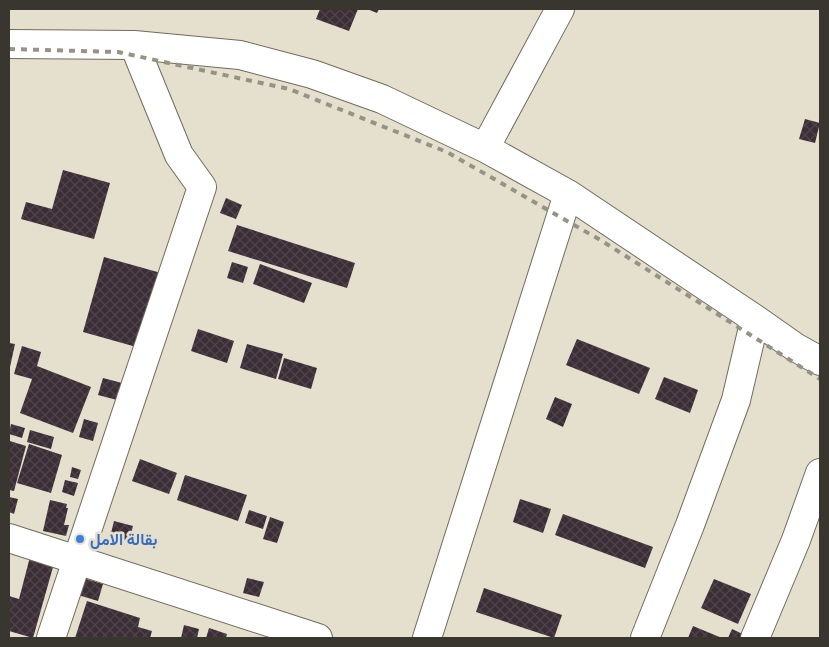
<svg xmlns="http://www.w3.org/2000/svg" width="829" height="647" viewBox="0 0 829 647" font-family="'Archivo Narrow',Vazirmatn,sans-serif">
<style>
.building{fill:url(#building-cross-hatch)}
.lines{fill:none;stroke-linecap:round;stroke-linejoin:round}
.minor-casing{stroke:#706c5c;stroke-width:30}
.minor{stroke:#fff;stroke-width:28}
.rail{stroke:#969286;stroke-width:4;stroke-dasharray:6 6;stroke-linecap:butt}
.shop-dot{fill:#3f7fe0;stroke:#e5dfce;stroke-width:2}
.labels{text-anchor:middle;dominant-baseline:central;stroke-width:5;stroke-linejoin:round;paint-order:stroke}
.shop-label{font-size:16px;font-weight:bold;fill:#366cbe;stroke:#e5dfce;text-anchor:start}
</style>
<defs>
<pattern id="building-cross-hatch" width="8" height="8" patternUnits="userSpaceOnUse" patternTransform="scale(1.25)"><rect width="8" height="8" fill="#3c2e36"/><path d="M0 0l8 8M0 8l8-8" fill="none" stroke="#50444b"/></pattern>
</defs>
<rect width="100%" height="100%" fill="#e5dfce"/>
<path class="building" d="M320,9H358L349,31L316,19Z
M367,9H379L377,13Z
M805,119L820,123L815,143L799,139Z
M63,170L110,183L94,239L21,219L26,202L52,209Z
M226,198L242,205L236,219L220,213Z
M237,225L355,263L347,288L228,251Z
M104,257L161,273L140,348L83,332Z
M232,262L248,267L243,283L227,278Z
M260,264L312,283L304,303L253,284Z
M198,329L234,341L227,363L191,351Z
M577,339L650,368L639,394L566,365Z
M9,343L15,344L10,367H9Z
M247,344L283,354L276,379L240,368Z
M22,346L41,352L37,366L91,387L73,433L20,413L32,379L14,374Z
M284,358L317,368L311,389L278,379Z
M664,377L698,390L690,413L655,399Z
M103,378L122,383L117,400L98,395Z
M555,397L572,404L563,427L546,419Z
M84,419L98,423L93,441L79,437Z
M11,424L25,428L22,438L9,434Z
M30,430L54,437L51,449L27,442Z
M10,441L26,446L14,491L9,490Z
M29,444L62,455L51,493L17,483Z
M140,459L177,473L169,494L132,481Z
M72,467L81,470L78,479L70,477Z
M185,475L247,495L238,521L177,500Z
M65,480L78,483L74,496L62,492Z
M9,497L18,499L14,514L9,512Z
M520,499L551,509L543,533L513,522Z
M50,500L67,504L66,508H68L64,525H69L66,536L43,531Z
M249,510L267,516L263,529L245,523Z
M563,514L653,547L645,568L555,535Z
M270,517L284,522L277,543L263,539Z
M114,521L133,526L129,541L110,537Z
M31,553L55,560L33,638L9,631V596L19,599Z
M83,578L103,584L98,601L78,595Z
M247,578L264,582L259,597L243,593Z
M714,579L751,594L738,624L701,608Z
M484,588L562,615L554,638L476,612Z
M87,601L140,618L138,627L152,631L150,638H75Z
M184,625L199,629L197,638H181Z
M693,626L722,638H688Z
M209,628L227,634L226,638H206Z
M732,629L751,638H728Z"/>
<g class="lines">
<defs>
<path id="minor" d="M9,44L134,45L240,55L312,74L382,99L485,148L568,194L755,319L795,347L820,361
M485,148L560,9
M9,538L318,638
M51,638L202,187L179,155L134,45
M427,638L568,194
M645,638L690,525L736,400L755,319
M755,638L796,540L820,473"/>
</defs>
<use href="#minor" class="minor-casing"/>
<use href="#minor" class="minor"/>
<path class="rail" d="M9,49L118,52L289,89L447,152L602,241L820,379"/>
</g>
<circle class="shop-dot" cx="80" cy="539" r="5"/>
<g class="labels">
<g class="shop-label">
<text x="90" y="539">بقالة الامل</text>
</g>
</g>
<rect width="829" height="647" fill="none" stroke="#38362f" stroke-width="20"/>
</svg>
